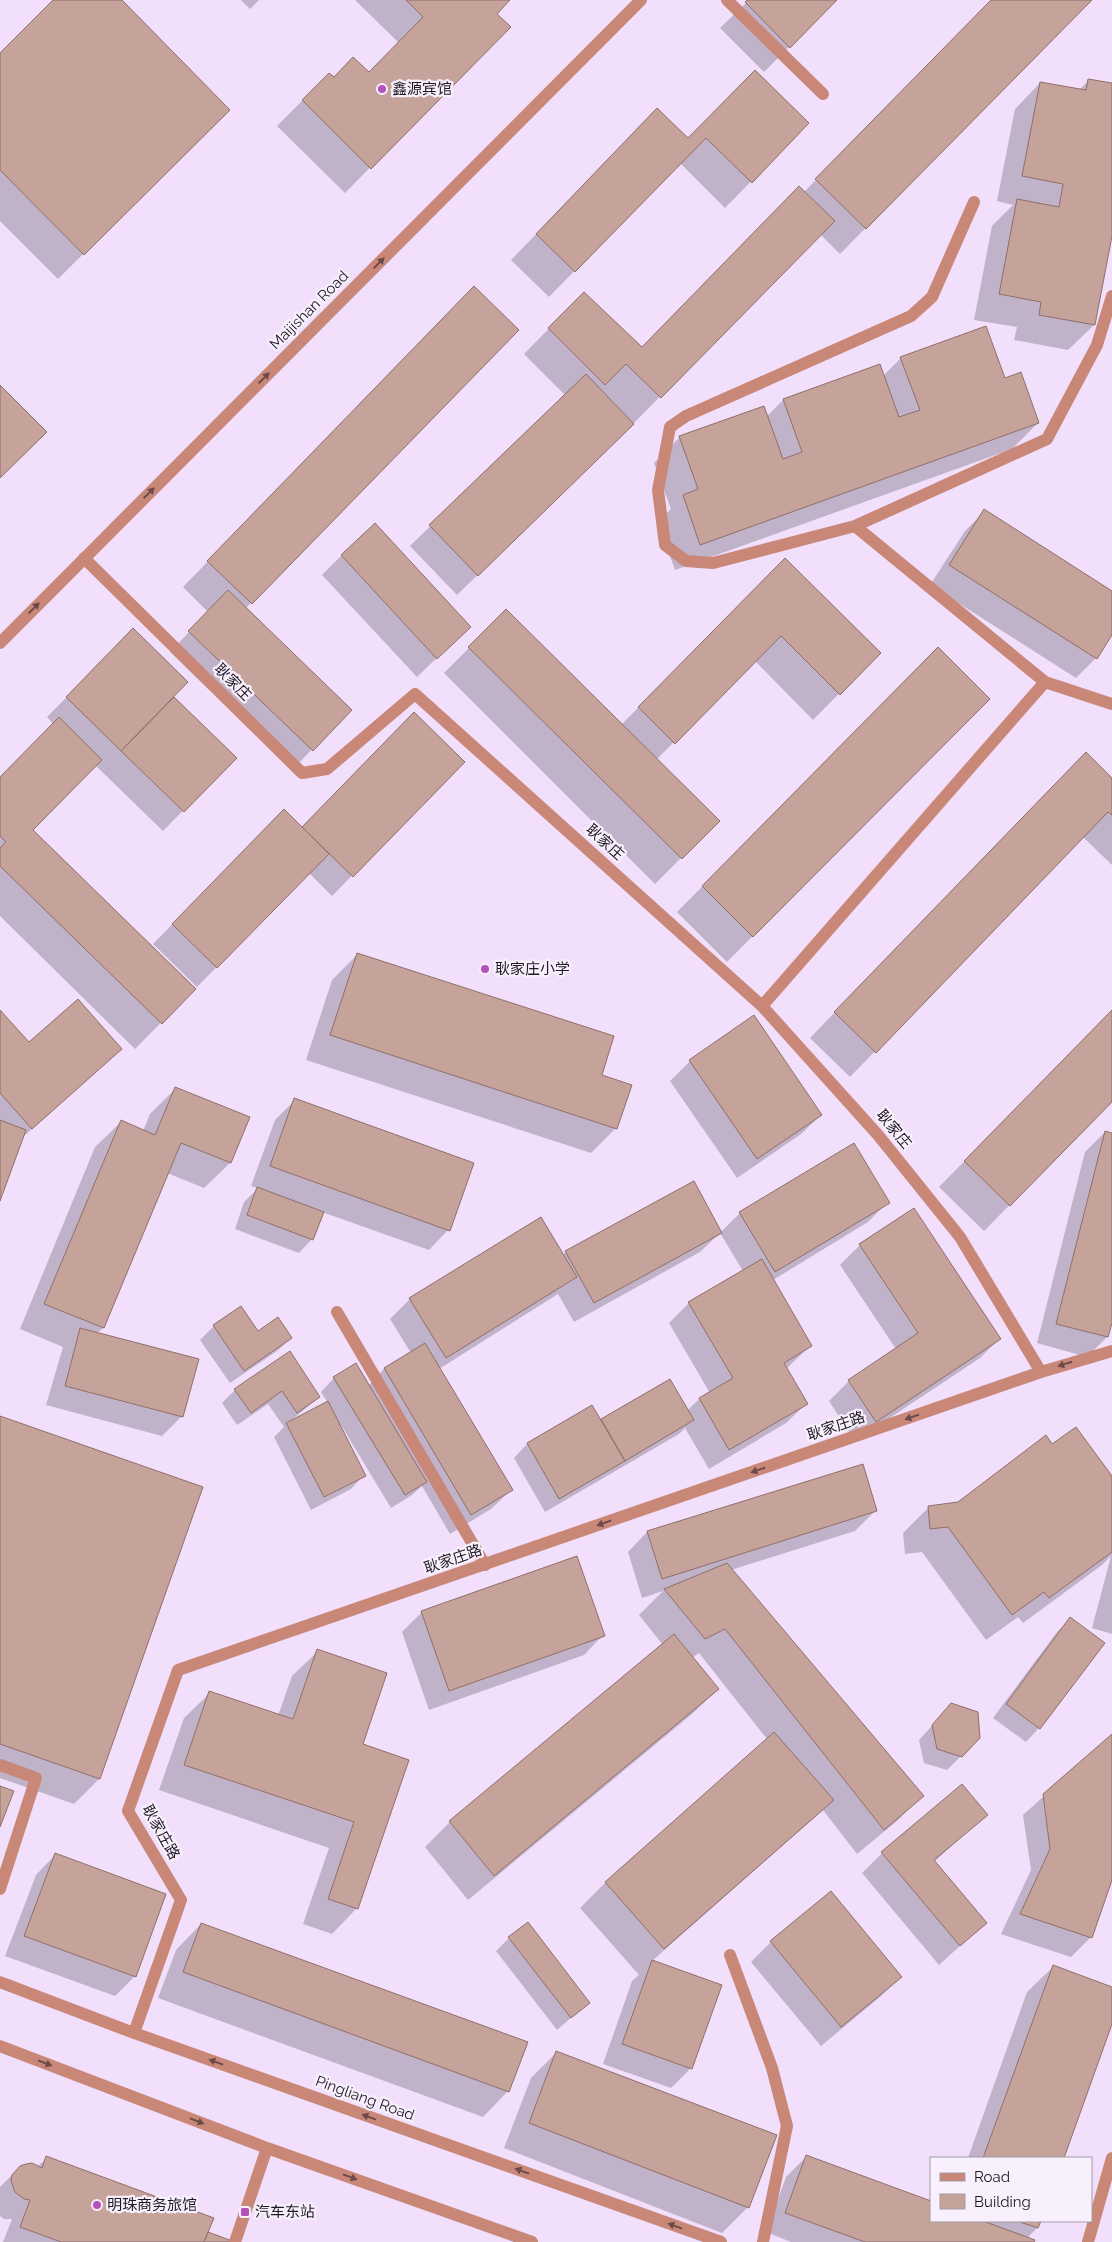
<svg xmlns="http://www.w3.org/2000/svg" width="1112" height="2242" viewBox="0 0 1112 2242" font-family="Raleway,'Noto Sans SC',sans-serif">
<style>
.shadow{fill:#0003}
.building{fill:#c5a29a;stroke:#8f6f68}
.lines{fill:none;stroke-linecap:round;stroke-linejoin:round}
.minor{stroke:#c98778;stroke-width:12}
.oneway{fill:#6c4a4a}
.poi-dot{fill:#b252bb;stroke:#f8f1fd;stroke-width:2}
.labels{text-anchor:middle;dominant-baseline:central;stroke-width:4.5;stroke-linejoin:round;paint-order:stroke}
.poi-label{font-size:15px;fill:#201924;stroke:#f8f1fd;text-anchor:start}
.street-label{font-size:15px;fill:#201924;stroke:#f8f1fd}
</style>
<rect width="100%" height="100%" fill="#f1dffc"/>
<path class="shadow" d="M55,0H120L228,110L58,279L0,221V55Z
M241,0H259L250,9Z
M355,0H508L495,14L509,27L345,193L277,126L329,74L333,79L369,74L399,43Z
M749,0H836L764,72L720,28Z
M993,0H1090L840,254L820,234L634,423L457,595L410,546L565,395L524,354L584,293L641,349L804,192Z
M1089,80L1112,85V230L1094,325L1068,350L1014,340L1017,327L974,320L992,226L1013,205L997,201L1015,109L1040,83L1079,90Z
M808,123L725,208L680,163L549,297L511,260L632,135L688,139Z
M449,314L517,330L245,609L350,710L292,770L170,652L208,612L183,587Z
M901,358L1004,380L1038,423L1012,449L675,570L658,522L671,509L654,463L680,437L766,417L783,400L879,366L883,376Z
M985,511L1112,592V632L1096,658L1076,678L930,585L965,531Z
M342,555L469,627L417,677L322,575Z
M785,560L879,653L813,720L755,661L656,760L718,821L655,884L444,673L506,611L621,725Z
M133,630L172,697L235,758L163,831L95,765L32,830L194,989L135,1049L0,916V778L53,724L47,717Z
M938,649L988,699L727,962L677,912Z
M395,733L463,762L332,896L309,873L197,987L153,944L264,831L302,828Z
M1060,779L1112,780V865L1083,837L850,1077L810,1038Z
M358,954L616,1128L591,1153L306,1060L332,980Z
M1112,1011V1101L984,1231L939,1187Z
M0,1012L28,1044L120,1049L22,1138L0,1197Z
M690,1061L821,1115L801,1134L737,1178L670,1081Z
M176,1088L248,1118L230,1163L204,1188L167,1173L103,1328L97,1333L182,1416L162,1436L46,1405L63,1347L20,1329L95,1147L121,1122L143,1131L150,1114Z
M295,1100L448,1230L429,1250L322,1212L312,1239L299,1253L235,1229L244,1202L258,1188L251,1186L275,1120Z
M1105,1132L1112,1134V1318L1107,1337L1087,1357L1037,1343L1085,1152Z
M888,1202L868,1222L773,1280L810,1346L786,1369L806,1404L786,1423L709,1469L685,1428L679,1434L545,1512L514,1458L527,1444L592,1407L600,1421L669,1380L687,1411L699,1399L710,1393L669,1323L689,1303L743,1271L720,1233L740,1213Z
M720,1233L700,1252L574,1322L558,1294L439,1369L511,1490L491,1509L450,1534L422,1486L412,1495L391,1508L341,1425L339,1426L364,1475L351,1489L311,1510L274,1437L284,1427L268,1404L237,1425L222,1403L235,1390L289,1353L319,1397L293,1419L294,1420L328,1403L321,1392L334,1378L368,1386L384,1369L411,1353L390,1319L410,1299L563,1255L566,1252Z
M860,1245L999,1339L980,1358L855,1441L829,1401L849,1381L896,1349L840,1265Z
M214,1326L257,1332L291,1338L277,1351L230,1383L200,1340Z
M0,1417L99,1779L74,1804L0,1778Z
M1051,1446L1112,1478V1634L1092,1628L1111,1556L1102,1565L1023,1623L1018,1617L986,1640L922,1552L905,1554L903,1533L929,1507L959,1503Z
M875,1511L855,1531L731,1570L922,1796L897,1821L857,1854L823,1810L652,1961L691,2068L671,2088L603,2064L632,1981L639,1975L580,1908L606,1882L767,1739L699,1653L692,1658L718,1689L692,1714L468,1900L425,1847L450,1822L663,1645L639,1615L663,1591L642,1598L628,1552L647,1532Z
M422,1612L603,1635L584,1655L429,1710L402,1632Z
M1070,1619L1039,1728L1026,1742L993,1718L1057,1632Z
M318,1651L362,1744L357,1908L332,1934L303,1924L329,1848L159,1790L184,1718L210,1693L278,1716L292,1676Z
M938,1719L979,1738L947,1770L924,1763L919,1740Z
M1112,1735V1876L1091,1937L1071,1957L1001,1934L1031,1870L1023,1815Z
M986,1814L934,1862L985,1923L939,1965L862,1873L882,1853Z
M55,1855L135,1976L115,1996L5,1956L36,1875Z
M201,1924L508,2091L483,2117L158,1998L176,1950Z
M509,1938L588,2003L557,2030L496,1951Z
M771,1942L900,1977L880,1997L821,2046L751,1962Z
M1053,1967L1112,1988V2021L1062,2158H968L1027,1992Z
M557,2052L748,2207L722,2233L504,2148L531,2078Z
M806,2157L931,2221H1040L1037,2228L1027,2238L1033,2242H791L766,2232L786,2177Z
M47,2158L207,2233L232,2242H3L12,2219H4L0,2216V2187L16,2171L37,2167Z"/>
<path class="building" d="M53,0H122L230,110L84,255L0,170V53Z
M406,0H510L497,14L511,27L371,169L302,100L329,73L334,77L353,57L369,72L423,17Z
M747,0H837L790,48L745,2Z
M991,0H1092L866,229L815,179Z
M755,70L809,123L752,183L706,138L575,272L536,234L657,108L688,138Z
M1088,79L1112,83V236L1095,325L1039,315L1041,302L999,294L1017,199L1059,207L1063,184L1022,176L1040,82L1086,90Z
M799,186L835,221L661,398L626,364L605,385L548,328L584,292L642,347Z
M474,286L519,330L252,604L207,561Z
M986,326L1005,378L1021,372L1039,423L700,545L683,495L698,489L679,436L764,406L783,459L802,452L783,399L880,364L899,417L920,410L900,357Z
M586,374L634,424L478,576L429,525Z
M0,385L47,432L0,478Z
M984,509L1112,591V635L1097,659L949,565Z
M375,523L471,627L437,659L341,555Z
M785,558L881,653L840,695L781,636L675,744L638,707Z
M228,590L352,710L313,751L188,631Z
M506,609L720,821L682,859L468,647Z
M133,628L188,682L121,751L66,697Z
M938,647L990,699L753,937L702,886Z
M174,697L237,758L184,812L121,751Z
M414,712L465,762L353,877L302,827Z
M59,717L102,760L33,830L196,989L162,1024L0,866V848L6,842L0,836V777Z
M1086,752L1112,778V815L1108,812L876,1053L834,1012Z
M284,809L329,854L217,968L172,924Z
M357,953L614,1036L602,1075L632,1085L617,1129L330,1035Z
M78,999L122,1049L32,1129L0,1093V1010L29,1042Z
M1112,1010V1102L1010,1206L964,1161Z
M754,1015L822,1115L757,1159L689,1060Z
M175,1087L250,1117L231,1163L181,1143L104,1328L44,1304L121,1120L155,1135Z
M294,1098L474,1163L450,1231L270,1166Z
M0,1120L26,1130L0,1201Z
M1105,1131L1112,1133V1323L1108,1337L1056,1324Z
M854,1143L890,1203L775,1272L739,1212Z
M694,1181L722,1233L594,1303L565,1251Z
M257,1187L324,1212L313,1240L247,1215Z
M914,1208L1001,1339L876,1422L848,1380L918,1333L859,1244Z
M541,1217L577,1277L446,1358L409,1298Z
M762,1259L812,1346L784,1363L808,1404L729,1450L699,1398L733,1378L688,1302Z
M241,1306L258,1331L278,1317L292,1338L244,1371L213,1325Z
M80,1328L199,1359L183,1417L65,1386Z
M425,1343L513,1490L471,1515L384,1368Z
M290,1351L320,1397L297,1413L282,1391L251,1413L234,1389Z
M356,1363L427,1482L405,1495L333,1377Z
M670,1379L694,1420L625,1461L601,1419Z
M328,1401L366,1476L324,1497L286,1423Z
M592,1405L625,1461L559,1499L527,1443Z
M0,1416L203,1487L100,1779L0,1744Z
M1076,1427L1112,1476V1552L1049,1598L1044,1592L1012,1615L948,1527L930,1529L928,1506L958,1502L1046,1435L1052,1444Z
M863,1464L877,1511L662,1579L647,1531Z
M577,1556L605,1636L449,1691L421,1611Z
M727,1563L924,1796L884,1830L725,1629L705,1639L664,1589Z
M1070,1617L1105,1643L1040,1729L1006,1704Z
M674,1634L719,1689L494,1876L449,1821Z
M317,1649L387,1673L363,1744L409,1760L358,1909L328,1899L354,1822L184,1765L209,1691L293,1719Z
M951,1703L978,1712L980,1738L962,1757L937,1749L932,1725Z
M774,1732L834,1800L664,1949L605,1882Z
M1112,1734V1880L1092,1938L1020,1914L1050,1849L1043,1794Z
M962,1784L988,1815L934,1860L987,1923L960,1946L881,1852Z
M0,1786L14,1791L0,1827Z
M55,1853L166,1894L136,1977L24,1936Z
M831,1891L902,1977L841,2027L770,1941Z
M528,1922L590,2003L571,2018L508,1937Z
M201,1923L528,2042L509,2092L183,1972Z
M652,1960L722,1985L692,2069L622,2044Z
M1053,1965L1112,1987V2024L1064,2158H983Z
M556,2051L777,2135L749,2208L529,2123Z
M806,2155L931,2201V2221H983L1035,2240L1034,2242H865L785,2213Z
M46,2156L214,2218L204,2242H61L20,2227L30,2200L24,2199L15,2192L11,2181L12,2175L20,2166L26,2164L32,2163L42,2168Z
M1017,2221H1041L1038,2228Z
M208,2232L235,2242H204Z"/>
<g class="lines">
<path class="minor" d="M727,0L823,94
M855,526L1047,439L1097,345L1112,296
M84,558L302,773L327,769L415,694L762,1006L878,1135L960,1237L1041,1372
M0,643L641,0
M1045,682L1112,704
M762,1006L1045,682L855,526L713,563L686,561L665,545L658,490L670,427L686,416L911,316L932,297L974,202
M337,1312L485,1565
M0,1765L36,1778L0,1889
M730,1955L772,2068L787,2126L763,2242
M0,1982L134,2033L721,2242
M134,2033L181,1900L128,1811L178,1670L1041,1372L1112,1351
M0,2046L267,2148L532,2242
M235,2242L267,2148
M1088,2242L1112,2158"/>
</g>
<defs><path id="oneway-solid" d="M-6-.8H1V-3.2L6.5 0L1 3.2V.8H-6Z" transform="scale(1.25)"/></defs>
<g class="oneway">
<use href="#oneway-solid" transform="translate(379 263) rotate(-45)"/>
<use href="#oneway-solid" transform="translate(264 378) rotate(-45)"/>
<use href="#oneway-solid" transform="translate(149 493) rotate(-45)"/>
<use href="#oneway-solid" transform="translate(34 608) rotate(-45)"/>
<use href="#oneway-solid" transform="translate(1065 1364) rotate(162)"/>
<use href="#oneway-solid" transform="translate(912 1417) rotate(161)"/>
<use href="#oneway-solid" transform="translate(758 1470) rotate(161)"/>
<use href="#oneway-solid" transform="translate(604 1523) rotate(161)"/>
<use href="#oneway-solid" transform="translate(216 2062) rotate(-160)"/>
<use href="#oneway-solid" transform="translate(45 2063) rotate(21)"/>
<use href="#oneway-solid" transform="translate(369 2117) rotate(-160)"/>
<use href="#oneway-solid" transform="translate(197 2121) rotate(21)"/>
<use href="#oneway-solid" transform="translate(522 2171) rotate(-160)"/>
<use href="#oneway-solid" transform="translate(350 2177) rotate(20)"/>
<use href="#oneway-solid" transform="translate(675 2226) rotate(-160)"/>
</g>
<g class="poi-dot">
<circle cx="382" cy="89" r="5"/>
<circle cx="485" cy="969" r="5"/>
<circle cx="97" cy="2205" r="5"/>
<rect x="240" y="2207" width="10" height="10" rx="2.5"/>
</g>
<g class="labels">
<g class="poi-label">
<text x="392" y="89">鑫源宾馆</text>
<text x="495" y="969">耿家庄小学</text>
<text x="107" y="2205">明珠商务旅馆</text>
<text x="255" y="2212">汽车东站</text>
</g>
<g class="street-label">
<text transform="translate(309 310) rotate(-45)">Maijishan Road</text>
<text transform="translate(233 682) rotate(45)">耿家庄</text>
<text transform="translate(605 842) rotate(42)">耿家庄</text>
<text transform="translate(894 1129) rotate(50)">耿家庄</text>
<text transform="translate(836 1426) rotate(-19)">耿家庄路</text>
<text transform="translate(453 1559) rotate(-19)">耿家庄路</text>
<text transform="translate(161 1832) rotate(61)">耿家庄路</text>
<text transform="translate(365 2098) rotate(20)">Pingliang Road</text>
</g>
</g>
<rect x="930" y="2157" width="162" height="65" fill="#f8f1fd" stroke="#a29ba6"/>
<rect x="940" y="2173" width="25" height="8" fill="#c98778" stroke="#a29ba6"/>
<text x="974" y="2182" font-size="15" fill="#201924">Road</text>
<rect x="940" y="2194" width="25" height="15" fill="#c5a29a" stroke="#a29ba6"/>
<text x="974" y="2207" font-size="15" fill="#201924">Building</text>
</svg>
